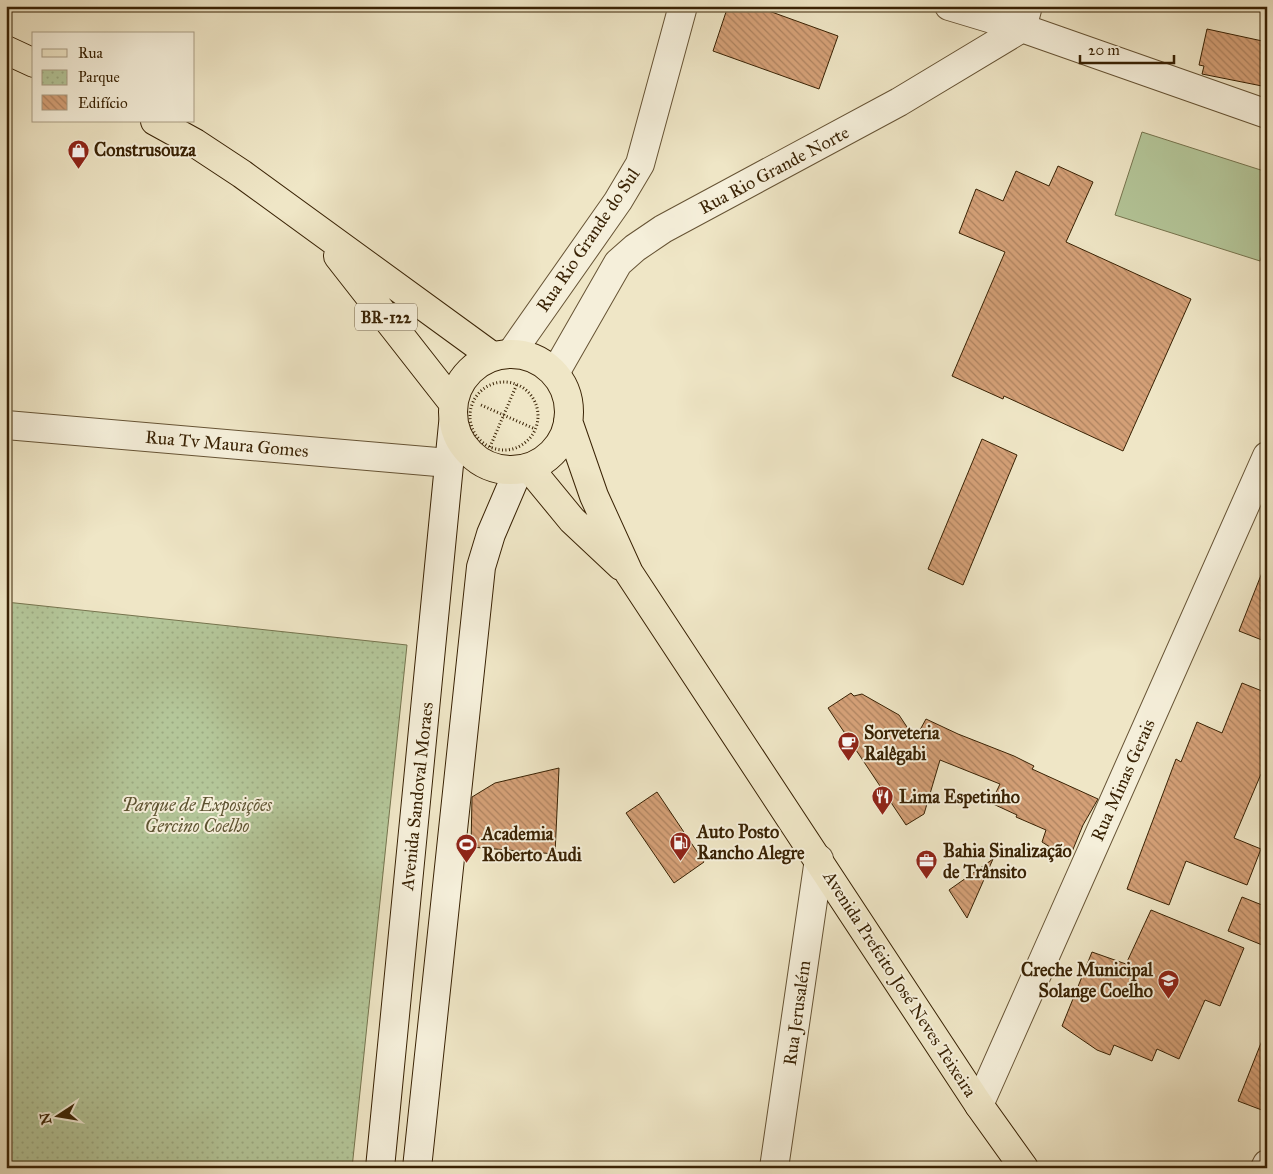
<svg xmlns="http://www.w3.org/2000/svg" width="1273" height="1174" viewBox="0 0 1273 1174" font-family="'IM FELL Great Primer',serif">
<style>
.park{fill:url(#park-dots);stroke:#76744e}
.garden{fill:#b4c699;stroke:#76744e}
.building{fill:url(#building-back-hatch);stroke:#392204}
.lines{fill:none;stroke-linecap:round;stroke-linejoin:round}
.street-casing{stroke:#665334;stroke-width:30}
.secondary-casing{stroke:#392204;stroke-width:30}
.primary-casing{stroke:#392204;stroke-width:30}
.path{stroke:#392204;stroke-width:3;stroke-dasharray:1 2.5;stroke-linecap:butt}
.street{stroke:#f5efda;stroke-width:28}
.secondary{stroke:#f5efda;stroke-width:28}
.primary{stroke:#efe6c6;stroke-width:28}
.labels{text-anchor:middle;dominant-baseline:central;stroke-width:4;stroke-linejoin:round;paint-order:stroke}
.shield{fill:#f5efda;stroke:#716044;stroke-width:1}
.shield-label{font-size:16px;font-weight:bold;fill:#392204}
.poi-label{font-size:18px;font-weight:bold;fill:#392204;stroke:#f5efda;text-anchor:start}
.street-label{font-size:18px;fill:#392204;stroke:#f5efda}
.park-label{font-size:18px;font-style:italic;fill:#5e5331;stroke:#f5efda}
</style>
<defs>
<pattern id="park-dots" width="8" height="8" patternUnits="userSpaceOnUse" patternTransform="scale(1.25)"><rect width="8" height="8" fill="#b4c699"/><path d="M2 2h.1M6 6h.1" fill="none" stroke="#9caa82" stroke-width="1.8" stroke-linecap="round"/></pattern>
<pattern id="building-back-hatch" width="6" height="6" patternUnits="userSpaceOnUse" patternTransform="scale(1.25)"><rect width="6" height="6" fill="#d4a077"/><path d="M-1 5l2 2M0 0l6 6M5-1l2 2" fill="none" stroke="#ad825f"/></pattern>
</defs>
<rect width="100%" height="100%" fill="#efe6c6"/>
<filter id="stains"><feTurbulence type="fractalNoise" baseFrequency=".004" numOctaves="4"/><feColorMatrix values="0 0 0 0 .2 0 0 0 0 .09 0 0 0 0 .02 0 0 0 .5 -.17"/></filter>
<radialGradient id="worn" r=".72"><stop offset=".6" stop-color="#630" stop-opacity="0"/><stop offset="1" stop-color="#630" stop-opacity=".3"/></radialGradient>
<path class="park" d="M6,602L407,645L352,1168H6Z"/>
<path class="garden" d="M1142,132L1267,172V238L1260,261L1115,215Z"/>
<path class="building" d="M728,6H755L838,36L819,89L713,51Z
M1207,29L1267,42V87L1202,74L1204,66L1199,65Z
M1058,166L1093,182L1066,242L1191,299L1123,451L1004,396L1003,399L952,376L1005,252L959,233L976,189L1003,201L1016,171L1049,186Z
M982,439L1017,455L963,585L928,569Z
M1265,565H1267V642L1239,631Z
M1242,683L1267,693V777L1261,774L1234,838L1261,849L1247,885L1186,861L1169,905L1127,889L1176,759L1181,762L1197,722L1222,733Z
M851,693L854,696L862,694L899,715L915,739L926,719L958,734L1014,756L1034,766L1032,769L1098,799L1083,825L1069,859L1042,842L1046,830L1016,817L1017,815L991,803L1000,784L940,760L924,814L906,825L828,708Z
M559,768L555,854L471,847L472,797L495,783Z
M657,792L704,862L674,883L626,813Z
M993,859L967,918L949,890Z
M1242,897L1267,907V947L1228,931Z
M1151,910L1244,948L1220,1006L1205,1000L1179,1059L1157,1049L1152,1061L1114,1045L1110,1055L1097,1050L1062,1026L1092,952L1126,964Z
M1265,1033H1267V1112L1238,1101Z"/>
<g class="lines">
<defs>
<path id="street" d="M949,6L1022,28L1267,114
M512,352L618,201L640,164L683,6
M555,373L618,263L635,248L663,229L899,102L1022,28L1028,6
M6,425L449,463
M979,1105L1267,456
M774,1168L819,859
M1265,1168L1267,1164"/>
<path id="secondary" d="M380,1168L453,424
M417,1168L481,567L491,534L518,471"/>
<path id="primary" d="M6,50L34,63
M155,121L195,143L242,174L492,356
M338,256L453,403
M453 412a58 58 0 1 1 116 0a58 58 0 1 1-116 0Z
M568,421L594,496L629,573L979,1105L1024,1168
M530,469L572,520L621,566"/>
</defs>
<use href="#street" class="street-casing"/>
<use href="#secondary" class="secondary-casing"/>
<use href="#primary" class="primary-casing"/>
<path class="path" d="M470 416a34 34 0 1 1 68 0a34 34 0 1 1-68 0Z
M481,405L535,429
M490,447L517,384"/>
<use href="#street" class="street"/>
<use href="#secondary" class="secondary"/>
<use href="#primary" class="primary"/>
</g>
<defs>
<symbol id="shop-pin" viewBox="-11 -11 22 30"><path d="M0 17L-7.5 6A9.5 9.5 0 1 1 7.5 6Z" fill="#8f2418" stroke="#f5efda"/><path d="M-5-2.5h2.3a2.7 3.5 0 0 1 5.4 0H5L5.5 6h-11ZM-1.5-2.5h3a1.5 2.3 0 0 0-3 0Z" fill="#fff"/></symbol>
<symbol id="cafe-pin" viewBox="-11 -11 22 30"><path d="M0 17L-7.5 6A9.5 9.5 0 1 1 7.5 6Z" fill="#8f2418" stroke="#f5efda"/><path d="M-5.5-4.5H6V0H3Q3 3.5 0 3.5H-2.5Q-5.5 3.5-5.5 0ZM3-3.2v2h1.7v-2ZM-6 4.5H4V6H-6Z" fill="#fff"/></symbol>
<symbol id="restaurant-pin" viewBox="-11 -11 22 30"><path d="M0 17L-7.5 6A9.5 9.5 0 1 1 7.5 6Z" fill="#8f2418" stroke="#f5efda"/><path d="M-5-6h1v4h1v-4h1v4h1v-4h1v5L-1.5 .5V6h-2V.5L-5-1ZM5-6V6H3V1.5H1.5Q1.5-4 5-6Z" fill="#fff"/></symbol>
<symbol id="fuel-pin" viewBox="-11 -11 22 30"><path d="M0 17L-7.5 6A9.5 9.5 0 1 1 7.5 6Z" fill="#8f2418" stroke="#f5efda"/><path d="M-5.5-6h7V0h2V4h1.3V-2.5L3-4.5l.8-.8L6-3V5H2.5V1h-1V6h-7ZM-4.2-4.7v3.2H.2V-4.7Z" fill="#fff"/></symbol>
<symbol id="stadium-pin" viewBox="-11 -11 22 30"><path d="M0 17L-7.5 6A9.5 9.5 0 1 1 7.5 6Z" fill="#8f2418" stroke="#f5efda"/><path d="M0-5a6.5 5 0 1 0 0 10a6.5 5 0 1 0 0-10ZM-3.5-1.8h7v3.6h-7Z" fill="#fff"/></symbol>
<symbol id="office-pin" viewBox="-11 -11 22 30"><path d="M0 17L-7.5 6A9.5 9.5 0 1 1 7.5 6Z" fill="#8f2418" stroke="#f5efda"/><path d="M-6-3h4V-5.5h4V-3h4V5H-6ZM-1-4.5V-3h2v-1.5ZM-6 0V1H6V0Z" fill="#fff"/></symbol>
<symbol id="school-pin" viewBox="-11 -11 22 30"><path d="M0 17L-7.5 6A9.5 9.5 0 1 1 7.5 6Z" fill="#8f2418" stroke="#f5efda"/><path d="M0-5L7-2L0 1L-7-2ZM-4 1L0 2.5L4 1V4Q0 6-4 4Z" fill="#fff"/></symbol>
</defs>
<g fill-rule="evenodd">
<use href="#shop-pin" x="66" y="138" width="25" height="34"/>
<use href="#cafe-pin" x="836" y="730" width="25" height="34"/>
<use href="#restaurant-pin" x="870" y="784" width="25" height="34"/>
<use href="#fuel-pin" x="668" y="830" width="25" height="34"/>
<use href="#stadium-pin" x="454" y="832" width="25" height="34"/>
<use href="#office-pin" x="914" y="848" width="25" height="34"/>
<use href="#school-pin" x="1156" y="968" width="25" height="34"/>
</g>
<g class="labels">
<rect class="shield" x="355" y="303.5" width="62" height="27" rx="4"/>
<g class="shield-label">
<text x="386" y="317">BR-122</text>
</g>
<g class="poi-label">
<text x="94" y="150">Construsouza</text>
<text x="864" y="733">Sorveteria<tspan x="864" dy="21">Ralêgabi</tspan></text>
<text x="899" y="797">Lima Espetinho</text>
<text x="697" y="832">Auto Posto<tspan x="697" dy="21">Rancho Alegre</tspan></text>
<text x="482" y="834">Academia<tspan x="482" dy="21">Roberto Audi</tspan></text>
<text x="943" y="851">Bahia Sinalização<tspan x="943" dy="21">de Trânsito</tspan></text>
<text x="1153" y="970" text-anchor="end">Creche Municipal<tspan x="1153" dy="21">Solange Coelho</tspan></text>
</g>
<g class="street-label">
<text transform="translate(774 170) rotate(-28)">Rua Rio Grande Norte</text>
<text transform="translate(588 240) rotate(-56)">Rua Rio Grande do Sul</text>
<text transform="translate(227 444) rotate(5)">Rua Tv Maura Gomes</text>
<text transform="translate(1123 780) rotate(-66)">Rua Minas Gerais</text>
<text transform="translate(417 796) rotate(-84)">Avenida Sandoval Moraes</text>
<text transform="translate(900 984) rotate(57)">Avenida Prefeito José Neves Teixeira</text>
<text transform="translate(797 1013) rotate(-82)">Rua Jerusalém</text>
</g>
<g class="park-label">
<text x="197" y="805">Parque de Exposições<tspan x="197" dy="21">Gercino Coelho</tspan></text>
</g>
</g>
<rect width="1273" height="1174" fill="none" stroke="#efe6c6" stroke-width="25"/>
<rect x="8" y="8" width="1258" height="1159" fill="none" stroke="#392204" stroke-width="2.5"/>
<rect x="12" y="12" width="1248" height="1149" fill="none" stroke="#392204"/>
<rect x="32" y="32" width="162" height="90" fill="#f5efda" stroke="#aa9d84"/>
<rect x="42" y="49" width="25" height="8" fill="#efe6c6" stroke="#aa9d84"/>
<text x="78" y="58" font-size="15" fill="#392204">Rua</text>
<rect x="42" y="70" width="25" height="15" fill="url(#park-dots)" stroke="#aa9d84"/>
<text x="78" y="82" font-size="15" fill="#392204">Parque</text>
<rect x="42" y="95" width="25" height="15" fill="url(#building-back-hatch)" stroke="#aa9d84"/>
<text x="78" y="108" font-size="15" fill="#392204">Edifício</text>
<g transform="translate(58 1116) rotate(258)" stroke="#f5efda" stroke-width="4" paint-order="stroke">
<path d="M0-4L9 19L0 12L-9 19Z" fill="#392204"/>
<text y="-8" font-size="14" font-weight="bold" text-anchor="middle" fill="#392204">N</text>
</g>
<path d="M1080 55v8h94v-8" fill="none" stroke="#392204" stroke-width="2.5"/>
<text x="1088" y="55" font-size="15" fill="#392204" stroke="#f5efda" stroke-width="4" paint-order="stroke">20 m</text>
<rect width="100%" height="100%" filter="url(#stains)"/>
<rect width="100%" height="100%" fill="url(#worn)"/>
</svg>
